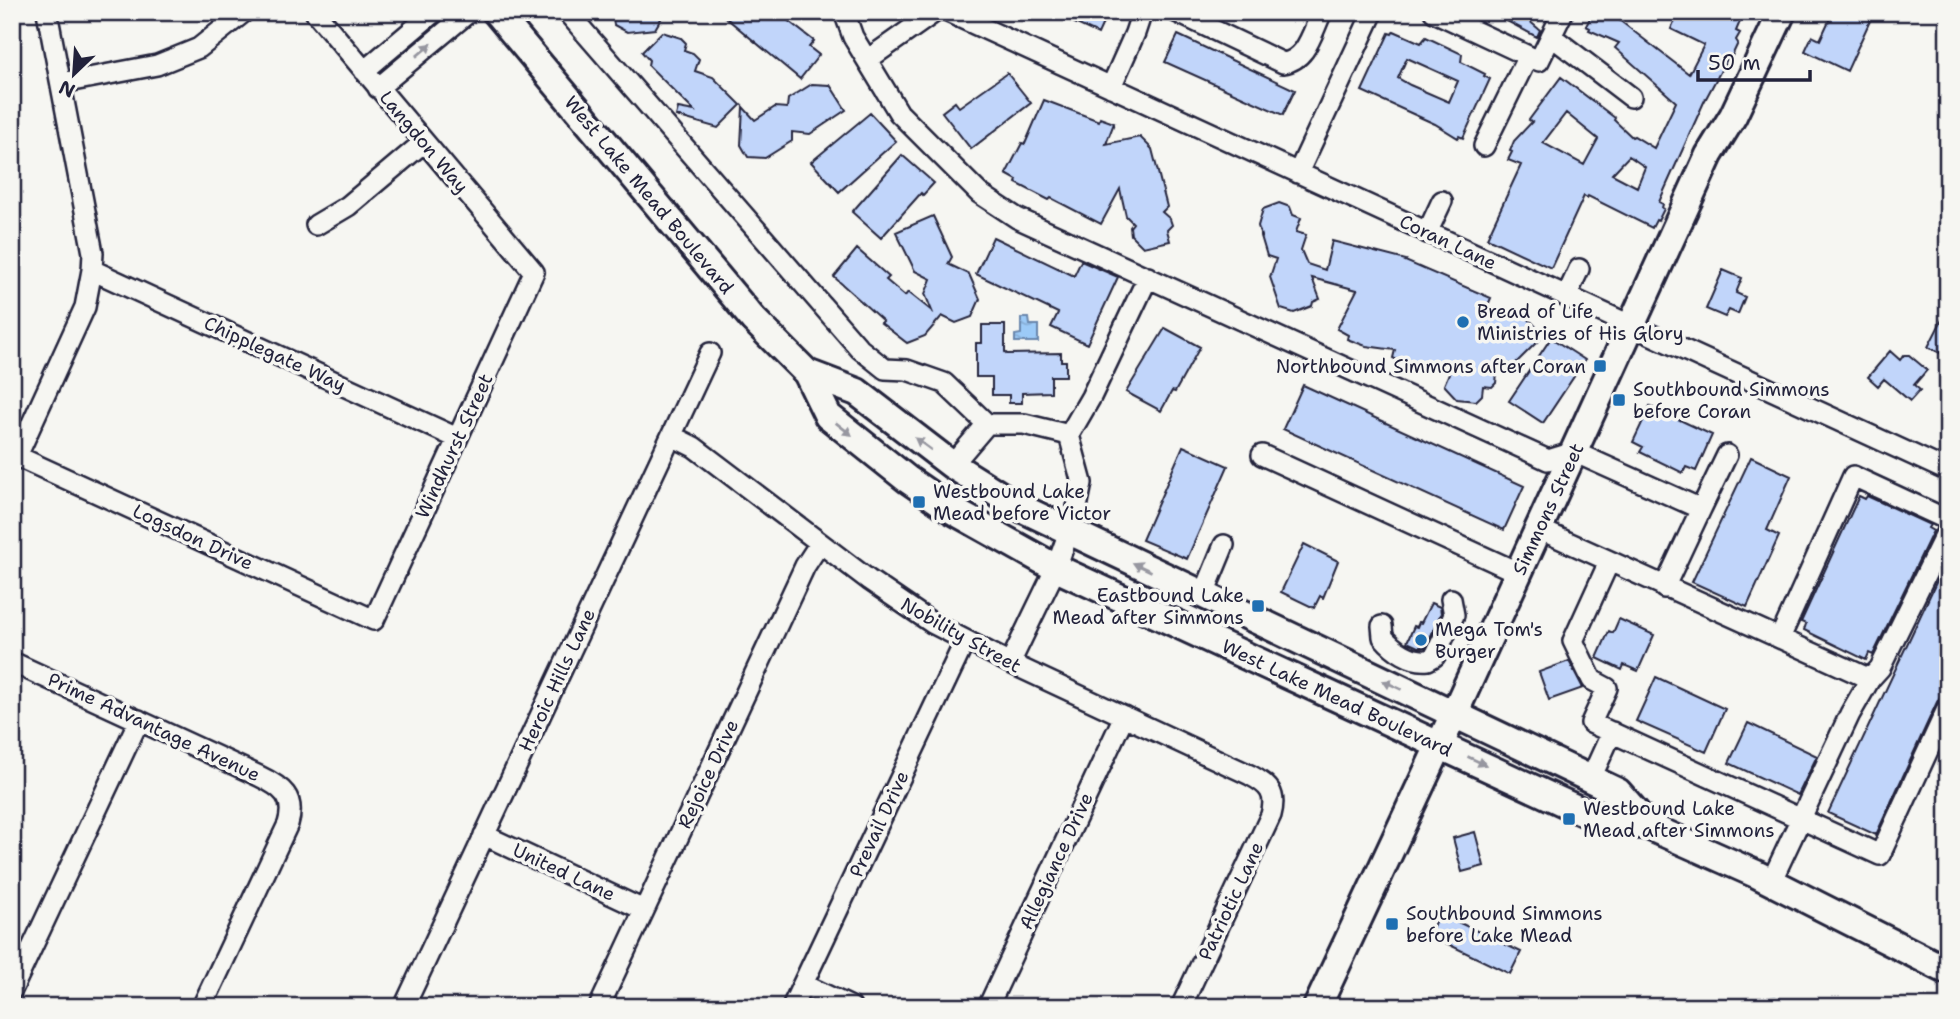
<svg xmlns="http://www.w3.org/2000/svg" width="1960" height="1019" viewBox="0 0 1960 1019" font-family="'Shantell Sans',sans-serif">
<style>
.water{fill:url(#water-waves);stroke:#6b87ac;stroke-width:2}
.building{fill:#c1d5fa;stroke:#22223b;stroke-width:2;fill-rule:evenodd}
.lines{fill:none;stroke-linecap:round;stroke-linejoin:round}
.minor-casing{stroke:#22223b;stroke-width:24}
.major-casing{stroke:#22223b;stroke-width:32}
.minor{stroke:#f6f6f2;stroke-width:19}
.major{stroke:#f6f6f2;stroke-width:26}
.oneway{fill:#9797a0}
.poi-dot{fill:#1f6fb2;stroke:#f6f6f2;stroke-width:2.5}
.labels{text-anchor:middle;dominant-baseline:central;stroke-width:7;stroke-linejoin:round;paint-order:stroke}
.street-label{font-size:19px;fill:#22223b;stroke:#f6f6f2}
.poi-label{font-size:19px;fill:#22223b;stroke:#f6f6f2;text-anchor:start}
</style>
<defs>
<pattern id="water-waves" width="16" height="10" patternUnits="userSpaceOnUse" patternTransform="scale(1.75)"><rect width="16" height="10" fill="#9ccaf7"/><path d="M0 5q4-4 8 0t8 0" fill="none" stroke="#86add5"/></pattern>
</defs>
<rect width="100%" height="100%" fill="#f6f6f2"/>
<filter id="ink" filterUnits="userSpaceOnUse"><feTurbulence type="fractalNoise" baseFrequency=".0143" numOctaves="2"/><feDisplacementMap in="SourceGraphic" scale="14" xChannelSelector="R" yChannelSelector="G"/><feConvolveMatrix kernelMatrix="1 2 1 2 8 2 1 2 1" color-interpolation-filters="sRGB"/></filter>
<g filter="url(#ink)">
<path class="water" d="M1021,318H1029L1030,325H1038V342H1015V335L1021,334Z
M1775,997L1794,1007H1719Z"/>
<path class="building" d="M612,12H665L655,29L627,32L614,25Z
M719,12H777L814,41L809,47L819,55L800,79Z
M1051,12H1108L1098,34Z
M1490,12H1531L1528,20L1540,30L1537,37Z
M1593,12H1622L1619,20L1689,74L1704,45L1671,29L1678,12H1744L1736,31L1740,33L1736,40L1738,43L1731,58L1727,59L1704,102L1659,202L1663,204L1662,208L1664,209L1658,221L1656,220L1652,228L1588,196L1587,198L1584,196L1551,268L1487,238L1521,165L1508,160L1512,152L1510,151L1514,141L1532,122L1529,120L1561,77L1615,118L1614,120L1632,137L1634,136L1654,148L1676,102L1615,48L1619,43L1589,30L1590,28L1586,26ZM1566,113L1598,139L1584,165L1543,143ZM1629,156L1645,167L1637,187L1612,174Z
M1833,12H1874L1847,71L1805,51L1812,36L1820,40Z
M1394,31L1421,43L1426,37L1462,54L1461,62L1485,74L1484,76L1490,79L1463,138L1459,136L1458,138L1435,124L1362,91L1389,33L1392,34ZM1407,58L1458,81L1449,102L1410,85L1398,78Z
M662,32L681,38L686,43L684,50L693,53L699,59L695,71L713,77L741,105L718,128L676,116L678,108L694,111L648,65L649,60L642,52Z
M1178,35L1295,90L1283,115L1165,62Z
M1007,73L1031,103L971,149L942,112L955,102L959,107Z
M812,84L830,85L846,110L810,134L792,132V141L765,158L748,157L741,145L743,107L755,120L775,107L787,108L788,99Z
M1044,100L1099,121L1100,118L1114,123L1106,144L1140,137L1152,149L1167,207L1162,212L1170,219L1172,225L1167,230L1170,241L1143,247L1131,235L1130,227L1133,223L1126,216L1120,189L1101,224L1051,198L1049,200L1016,183L1017,180L1006,174L1022,143L1025,144Z
M870,113L896,141L839,192L811,162Z
M902,155L934,183L923,195L921,193L881,238L852,212Z
M1279,203L1290,207L1293,215L1301,218L1296,232L1306,235L1301,250L1307,264L1325,270L1332,241L1406,260L1405,261L1491,298L1485,312L1509,315L1515,309L1523,313L1544,335L1514,365L1498,363L1496,383L1492,387L1483,386L1482,395L1476,401L1457,399L1444,385L1450,371L1416,367L1399,361L1393,358L1395,350L1366,346L1347,339L1348,335L1337,329L1357,290L1312,278L1320,299L1313,302L1312,306L1294,313L1281,309L1270,277L1276,259L1267,256L1258,226L1263,209Z
M933,216L952,257L948,264L969,274L980,299L972,317L956,323L942,316L925,336L907,343L881,323L883,321L834,277L857,249L889,277L886,280L905,296L908,292L932,311L925,294L931,279L915,271L896,232Z
M993,237L1074,276L1081,261L1118,277L1087,344L1051,327L1058,313L976,274Z
M1723,270L1742,278L1736,293L1745,297L1738,314L1729,310L1725,317L1706,309Z
M1948,308V357L1928,347Z
M982,325H1005V352L1007,354L1061,353V361H1066V376H1051V392L1022,393V403H1009V395H992V377H976V343H982Z
M1165,328L1200,347L1175,392L1172,391L1161,411L1126,392Z
M1551,338L1585,360L1543,423L1509,401Z
M1890,351L1900,360L1904,355H1909L1927,370L1914,385L1920,390L1910,401L1884,379L1878,386L1868,377Z
M1303,385L1524,486L1504,530L1283,429Z
M1650,406L1712,435L1696,471L1686,467L1683,473L1640,452L1643,447L1633,442Z
M1183,446L1228,466L1187,559L1142,540Z
M1751,457L1791,476L1767,530L1779,536L1747,607L1692,582Z
M1859,496L1865,499L1867,496L1930,525L1928,528L1933,531L1873,655L1869,653L1866,660L1804,630L1806,624L1801,622Z
M1304,544L1338,561L1323,598L1320,596L1314,608L1281,592Z
M1948,557V684L1937,702L1876,835L1828,813Z
M1431,603L1440,607L1441,613L1426,647H1418L1407,642L1414,626L1417,627L1419,622L1421,623Z
M1619,619L1654,635L1638,671L1624,665L1622,670L1597,658L1609,631L1613,633Z
M1569,661L1583,688L1549,700L1539,672Z
M1656,677L1725,709L1706,752L1636,721Z
M1748,723L1817,756L1798,795L1729,763Z
M1475,832L1484,866L1462,872L1453,838Z
M1439,913L1521,952L1510,974L1429,935Z"/>
<g class="lines">
<defs>
<path id="minor" d="M567,12L860,349L885,369L907,370L944,383L987,424L952,465
M844,12L853,37L899,113L979,193L1017,218L1548,460L1574,452L1701,509L1664,588
M948,12L1948,471
M1176,12L1283,63C1307,60 1312,32 1322,12
M1434,12L1539,61L1563,12
M1551,36L1631,97
M867,60L935,12
M364,71L434,12
M62,83L157,65L199,48L244,12
M1111,87L1135,33L1142,12
M378,88L469,12
M1484,146L1528,56
M1298,173L1373,12
M316,225L348,206L424,142
M1427,233L1442,201
M92,270L457,438
M1566,297L1579,269
M987,424H1024L1069,435
M672,436L694,447L869,580L932,623L1010,663L1250,775C1269,785 1277,793 1271,815L1181,1007
M12,454L374,620L534,272L315,12
M1262,455L1519,573
M17,456L85,307L92,270L93,253L47,12
M1701,509L1727,455
M1539,529L1870,679L1850,714L1771,882
M1609,562L1573,641L1592,680L1607,688L1591,723L1880,855L1948,707
M1203,596L1224,545
M1382,626L1383,637C1394,650 1411,662 1428,660L1435,656L1454,615L1451,599
M1780,638L1853,476L1948,520
M12,662L259,776C282,787 296,797 288,824L202,1007
M1010,663L1056,568L1076,512L1082,483L1069,435L1091,397L1148,277
M1870,679L1880,668L1948,529
M1591,778L1612,732
M484,835L644,910
M803,984L851,1007
M12,990L139,720
M404,1007L710,353
M599,1007L805,566L820,543
M792,1007L965,641
M988,1007L1124,716"/>
<path id="major" d="M496,12L753,319L807,373L828,416L907,479L952,510L1056,568L1601,820L1648,826L1756,874L1948,971
M807,373L857,392L952,465L1019,507L1618,792L1648,826
M1317,1007L1454,714L1709,155L1733,116L1782,12"/>
</defs>
<use href="#minor" class="minor-casing"/>
<use href="#major" class="major-casing"/>
<use href="#minor" class="minor"/>
<use href="#major" class="major"/>
</g>
<defs><path id="oneway-solid" d="M-6-.8H1V-3.2L6.5 0L1 3.2V.8H-6Z" transform="scale(1.75)"/></defs>
<g class="oneway">
<use href="#oneway-solid" transform="translate(424 50) rotate(-40)"/>
<use href="#oneway-solid" transform="translate(844 429) rotate(38)"/>
<use href="#oneway-solid" transform="translate(923 444) rotate(-144)"/>
<use href="#oneway-solid" transform="translate(1142 567) rotate(-155)"/>
<use href="#oneway-solid" transform="translate(1392 685) rotate(-155)"/>
<use href="#oneway-solid" transform="translate(1477 761) rotate(25)"/>
</g>
</g>
<g class="poi-dot">
<circle cx="1463" cy="322" r="7"/>
<rect x="1593" y="359" width="14" height="14" rx="3.5"/>
<rect x="1612" y="393" width="14" height="14" rx="3.5"/>
<rect x="912" y="495" width="14" height="14" rx="3.5"/>
<rect x="1251" y="599" width="14" height="14" rx="3.5"/>
<circle cx="1421" cy="640" r="7"/>
<rect x="1562" y="812" width="14" height="14" rx="3.5"/>
<rect x="1385" y="917" width="14" height="14" rx="3.5"/>
</g>
<g class="labels">
<g class="street-label">
<text transform="translate(424 142) rotate(50)">Langdon Way</text>
<text transform="translate(649 195) rotate(50)">West Lake Mead Boulevard</text>
<text transform="translate(1448 242) rotate(25)">Coran Lane</text>
<text transform="translate(275 354) rotate(25)">Chipplegate Way</text>
<text transform="translate(454 446) rotate(-65)">Windhurst Street</text>
<text transform="translate(1548 509) rotate(-65)">Simmons Street</text>
<text transform="translate(193 537) rotate(25)">Logsdon Drive</text>
<text transform="translate(961 635) rotate(29)">Nobility Street</text>
<text transform="translate(557 680) rotate(-65)">Heroic Hills Lane</text>
<text transform="translate(1337 698) rotate(25)">West Lake Mead Boulevard</text>
<text transform="translate(154 727) rotate(25)">Prime Advantage Avenue</text>
<text transform="translate(708 774) rotate(-65)">Rejoice Drive</text>
<text transform="translate(879 824) rotate(-65)">Prevail Drive</text>
<text transform="translate(1056 861) rotate(-65)">Allegiance Drive</text>
<text transform="translate(564 872) rotate(25)">United Lane</text>
<text transform="translate(1231 901) rotate(-65)">Patriotic Lane</text>
</g>
<g class="poi-label">
<text x="1477" y="311">Bread of Life<tspan x="1477" dy="22">Ministries of His Glory</tspan></text>
<text x="1586" y="366" text-anchor="end">Northbound Simmons after Coran</text>
<text x="1633" y="389">Southbound Simmons<tspan x="1633" dy="22">before Coran</tspan></text>
<text x="933" y="491">Westbound Lake<tspan x="933" dy="22">Mead before Victor</tspan></text>
<text x="1244" y="595" text-anchor="end">Eastbound Lake<tspan x="1244" dy="22">Mead after Simmons</tspan></text>
<text x="1435" y="629">Mega Tom's<tspan x="1435" dy="22">Burger</tspan></text>
<text x="1583" y="808">Westbound Lake<tspan x="1583" dy="22">Mead after Simmons</tspan></text>
<text x="1406" y="913">Southbound Simmons<tspan x="1406" dy="22">before Lake Mead</tspan></text>
</g>
</g>
<rect width="1960" height="1019" fill="none" stroke="#f6f6f2" stroke-width="42"/>
<rect x="21" y="21" width="1918" height="977" fill="none" stroke="#22223b" stroke-width="2.5" filter="url(#ink)"/>
<g transform="translate(74 74) rotate(205)" stroke="#f6f6f2" stroke-width="5" paint-order="stroke">
<path d="M0-5L12 26L0 18L-12 26Z" fill="#22223b"/>
<text y="-10" font-size="19" font-weight="bold" text-anchor="middle" fill="#22223b">N</text>
</g>
<path d="M1698 70v10h112v-10" fill="none" stroke="#22223b" stroke-width="3.5"/>
<text x="1708" y="70" font-size="21" fill="#22223b" stroke="#f6f6f2" stroke-width="5" paint-order="stroke">50 m</text>
</svg>
